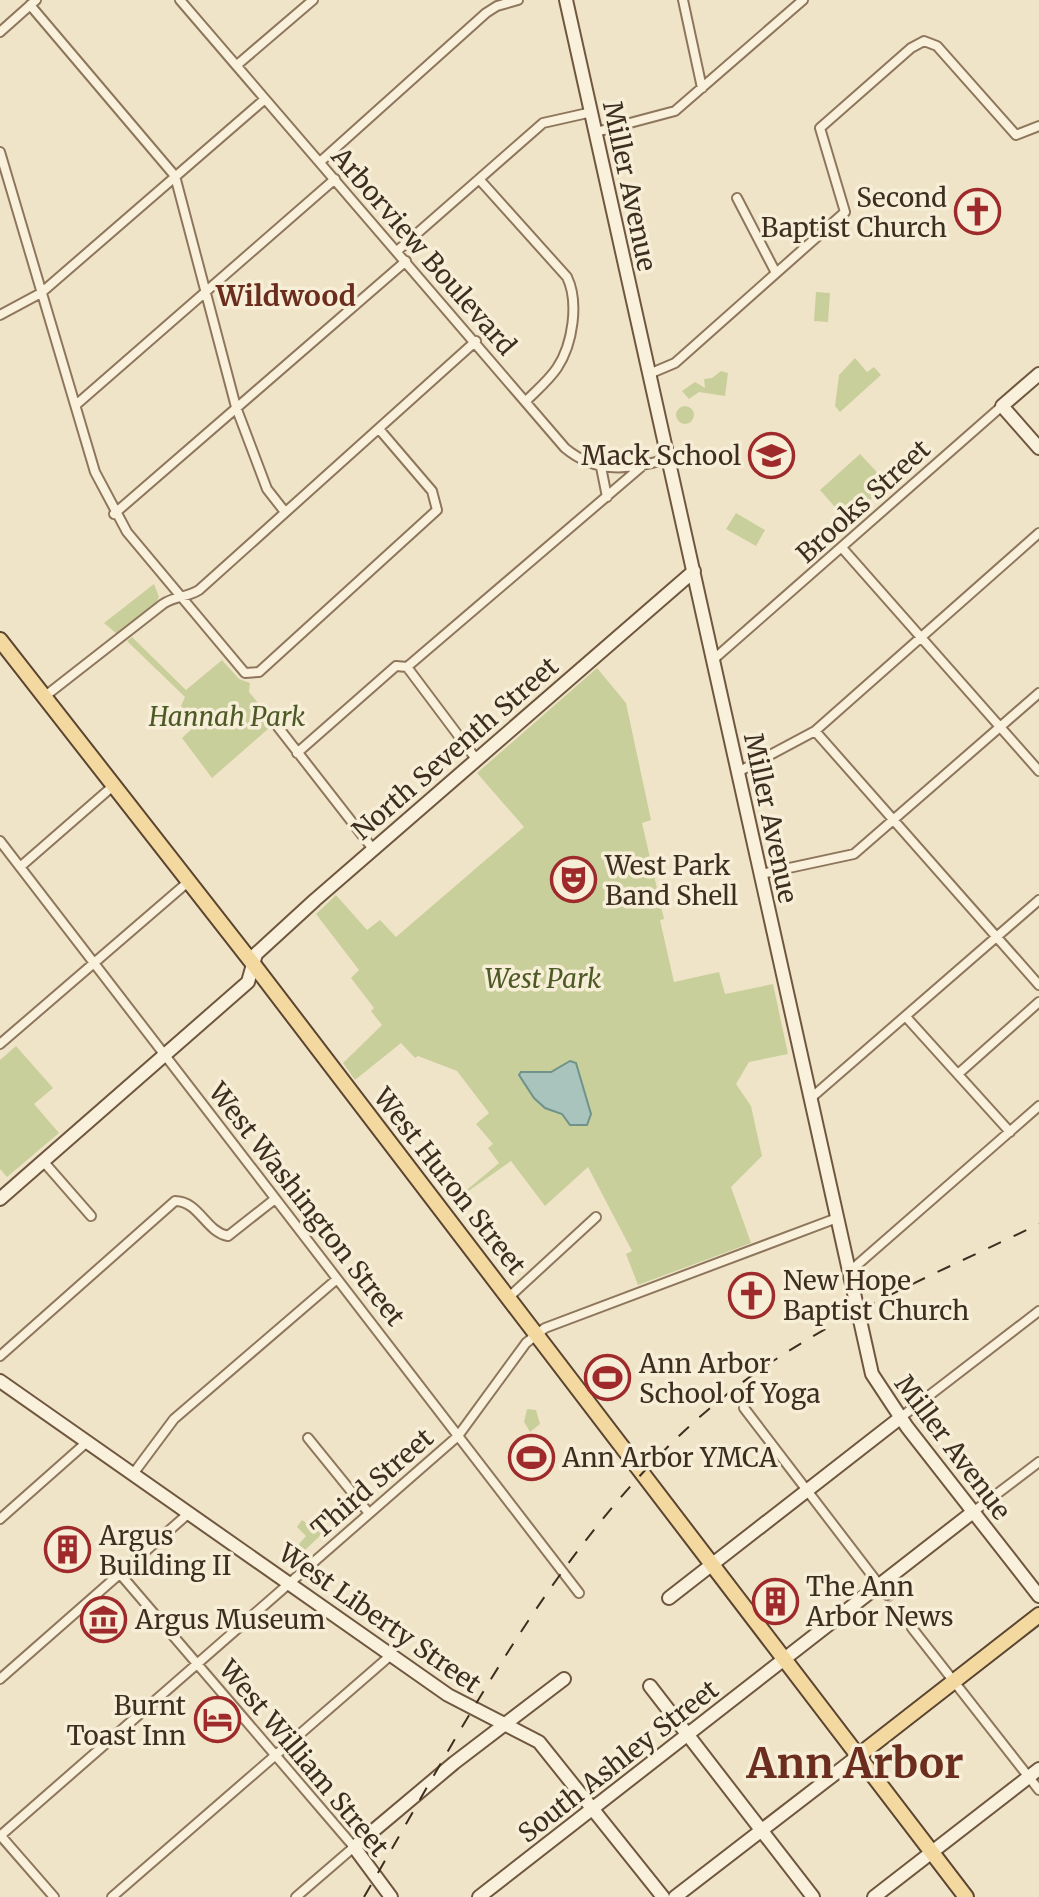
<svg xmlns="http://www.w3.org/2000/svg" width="1039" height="1897" viewBox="0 0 1039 1897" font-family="Merriweather,serif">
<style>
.green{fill:#c9cf9b}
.water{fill:#a9c4bc;stroke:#6f938a;stroke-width:2}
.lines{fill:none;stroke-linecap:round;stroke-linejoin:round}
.street-tunnel{stroke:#ccc0a6;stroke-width:8;stroke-dasharray:8 4;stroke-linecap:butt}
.street-casing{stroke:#8d765c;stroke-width:12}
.secondary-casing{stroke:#6f573f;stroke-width:16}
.primary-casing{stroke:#5b4430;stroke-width:18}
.street{stroke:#faf1dc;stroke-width:8}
.secondary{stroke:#faf1dc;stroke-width:12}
.primary{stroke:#f3d9a0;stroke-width:14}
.rail{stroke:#3d2e20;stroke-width:2;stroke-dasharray:14 14;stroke-linecap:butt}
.labels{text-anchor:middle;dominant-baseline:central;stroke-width:7;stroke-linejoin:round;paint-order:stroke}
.street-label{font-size:26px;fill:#3d2e20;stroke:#f7eed8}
.poi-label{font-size:26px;fill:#3d2e20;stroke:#f7eed8;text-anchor:start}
.park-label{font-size:26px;font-style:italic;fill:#4d5a26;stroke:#f7eed8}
.neighbourhood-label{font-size:28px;font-weight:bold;fill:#6b2e1e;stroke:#f7eed8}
.town-label{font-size:42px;font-weight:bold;fill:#6b2e1e;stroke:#f7eed8}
</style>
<rect width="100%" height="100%" fill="#f0e4c8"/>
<path class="green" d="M816,292L830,293L828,322L814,321Z
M855,358L867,372L874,367L881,375L840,412L835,406L839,375Z
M721,371L728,373L725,396L699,392L689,399L682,391L695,382L705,388L704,379L712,378Z
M676 415a9 9 0 1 1 18 0a9 9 0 1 1-18 0Z
M860,454L888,484L847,521L820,490Z
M736,513L765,530L756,546L726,529Z
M154,584L159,597L155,605L117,634L104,623Z
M132,637L186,690L222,660L239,679L250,683L249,692L275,723L212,778L182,738L196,725L181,706L185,697L127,641Z
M597,668L626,703L651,820L642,823L664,919L660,920L674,982L719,972L725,994L773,984L788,1054L749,1062L736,1084L751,1106L762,1156L731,1187L751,1243L638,1285L626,1254L632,1251L588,1167L545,1206L511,1161L450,1204L499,1163L488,1148L493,1144L476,1124L489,1113L457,1071L418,1056L415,1058L401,1043L355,1080L343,1063L382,1025L371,1011L374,1008L351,978L359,970L316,914L336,895L367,930L380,920L396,937L524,827L477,773Z
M16,1046L53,1088L34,1104L59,1133L7,1177L0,1169V1060Z
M527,1409L536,1410L540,1424L530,1432L524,1422Z
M302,1520L322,1534L304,1551L299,1544L306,1536L297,1527Z"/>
<path class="water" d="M570,1061L576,1063L591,1114L587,1125H570L562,1114L545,1108L534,1098L519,1075L521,1072H551Z"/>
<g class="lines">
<path class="street-tunnel" d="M887,1595L912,1628"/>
<defs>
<path id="street" d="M180,0L565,448C596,474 629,470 667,459
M683,0L702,88
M30,5L175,176L236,407L267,489L285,512
M0,32L36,0
M237,65L313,0
M596,132L675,111L803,0
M0,152L95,472L127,532L245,673L259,672L437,510L432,491L379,429
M320,162L486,13L497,6L518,0
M479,179L567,277C579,302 573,344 557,368C549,380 537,390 527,400
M737,198L776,273
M397,251L543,123L592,112
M0,315L41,293L265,99
M649,374L675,363L845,212L820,128L911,48L924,41L937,46L1016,135L1039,126
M77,404L335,179
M601,467L607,497
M114,514L406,261
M843,549L1039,771
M714,659L1002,406
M407,667L641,467
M407,667L476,759
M44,697L163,604C177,595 186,598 199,590L476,341
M278,727L373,849
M815,731L1039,985
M297,753L396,666L407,667
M738,772L815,731L1039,533
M0,841L579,1593
M20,867L113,786
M761,874L854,854L1039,693
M907,1018L1010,1132
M0,1044L188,882
M958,1074L1039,1002
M811,1098L1039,900
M43,1161L91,1216
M849,1272L1039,1106
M509,1297L596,1217
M0,1356L175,1201C199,1201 206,1232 228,1236L275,1199
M744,1408L887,1595
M900,1418L1039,1311
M308,1438L368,1512
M133,1474L174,1419L337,1279
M973,1512L1039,1462
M0,1519L87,1442
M121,1575L354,1847L296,1897
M912,1628L1039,1790
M0,1679L189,1513
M0,1835L54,1897
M0,1836L458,1436L526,1343L545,1328L837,1218
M112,1897L391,1655"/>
<path id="secondary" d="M566,0L872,1374L907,1427L1039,1596
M1039,374L1002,406L1039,448
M0,1199L248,982L256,954L315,900L694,571
M0,1381L448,1695L539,1742L663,1897
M669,1598L900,1418
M650,1686L813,1897
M391,1897L354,1847L454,1763L564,1679
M479,1897L973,1512
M675,1897L858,1756
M874,1897L1039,1769"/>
<path id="primary" d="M0,640L254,965L966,1897
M858,1756L1039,1615"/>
</defs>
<use href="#street" class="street-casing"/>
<use href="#secondary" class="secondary-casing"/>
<use href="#primary" class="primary-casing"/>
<use href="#street" class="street"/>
<use href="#secondary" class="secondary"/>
<use href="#primary" class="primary"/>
<path class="rail" d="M364,1897C465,1724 567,1521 726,1395C818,1322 934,1275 1039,1224"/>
</g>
<defs>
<symbol id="church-ring" viewBox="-11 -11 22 22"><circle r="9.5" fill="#f7eed8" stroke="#9e2a2b" stroke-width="1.5"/><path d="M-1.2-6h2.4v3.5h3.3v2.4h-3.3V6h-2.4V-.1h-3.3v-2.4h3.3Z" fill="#9e2a2b"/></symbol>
<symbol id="school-ring" viewBox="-11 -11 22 22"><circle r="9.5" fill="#f7eed8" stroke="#9e2a2b" stroke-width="1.5"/><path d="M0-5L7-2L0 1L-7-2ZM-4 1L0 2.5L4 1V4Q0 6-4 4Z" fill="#9e2a2b"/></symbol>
<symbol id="theatre-ring" viewBox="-11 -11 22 22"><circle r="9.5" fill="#f7eed8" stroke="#9e2a2b" stroke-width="1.5"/><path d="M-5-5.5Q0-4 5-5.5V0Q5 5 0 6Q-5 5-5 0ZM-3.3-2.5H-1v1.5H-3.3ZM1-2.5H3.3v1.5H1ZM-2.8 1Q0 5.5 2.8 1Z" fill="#9e2a2b"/></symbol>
<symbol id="stadium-ring" viewBox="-11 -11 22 22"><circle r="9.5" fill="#f7eed8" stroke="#9e2a2b" stroke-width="1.5"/><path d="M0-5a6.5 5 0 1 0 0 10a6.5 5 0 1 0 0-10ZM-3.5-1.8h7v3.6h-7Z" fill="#9e2a2b"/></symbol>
<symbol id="building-ring" viewBox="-11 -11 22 22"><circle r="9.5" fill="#f7eed8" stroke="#9e2a2b" stroke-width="1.5"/><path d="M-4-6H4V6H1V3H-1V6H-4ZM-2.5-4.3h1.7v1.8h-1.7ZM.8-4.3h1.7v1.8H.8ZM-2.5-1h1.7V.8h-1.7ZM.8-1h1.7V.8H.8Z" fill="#9e2a2b"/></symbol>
<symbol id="museum-ring" viewBox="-11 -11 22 22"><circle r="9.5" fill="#f7eed8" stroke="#9e2a2b" stroke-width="1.5"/><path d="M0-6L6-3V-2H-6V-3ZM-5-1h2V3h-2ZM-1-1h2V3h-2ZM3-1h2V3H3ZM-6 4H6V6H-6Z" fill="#9e2a2b"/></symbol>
<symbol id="hotel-ring" viewBox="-11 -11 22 22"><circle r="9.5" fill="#f7eed8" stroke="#9e2a2b" stroke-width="1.5"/><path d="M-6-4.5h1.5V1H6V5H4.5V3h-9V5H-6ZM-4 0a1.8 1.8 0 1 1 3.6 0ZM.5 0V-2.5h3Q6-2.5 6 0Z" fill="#9e2a2b"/></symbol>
</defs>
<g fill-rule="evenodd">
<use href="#church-ring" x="952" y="186" width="51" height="51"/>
<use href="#school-ring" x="746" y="430" width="51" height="51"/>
<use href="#theatre-ring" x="548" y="854" width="51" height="51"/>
<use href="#church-ring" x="726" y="1270" width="51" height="51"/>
<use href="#stadium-ring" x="582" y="1352" width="51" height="51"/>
<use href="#stadium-ring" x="506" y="1432" width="51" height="51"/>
<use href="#building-ring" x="42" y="1524" width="51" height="51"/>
<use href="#building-ring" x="750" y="1576" width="51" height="51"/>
<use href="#museum-ring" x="78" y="1594" width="51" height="51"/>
<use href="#hotel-ring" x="192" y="1694" width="51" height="51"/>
</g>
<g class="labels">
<g class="street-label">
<text transform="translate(630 186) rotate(78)">Miller Avenue</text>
<text transform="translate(424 251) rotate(49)">Arborview Boulevard</text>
<text transform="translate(863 501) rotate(-42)">Brooks Street</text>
<text transform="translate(455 748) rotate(-41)">North Seventh Street</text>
<text transform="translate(771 818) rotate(78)">Miller Avenue</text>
<text transform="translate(450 1181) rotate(52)">West Huron Street</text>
<text transform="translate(307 1204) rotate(52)">West Washington Street</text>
<text transform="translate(953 1447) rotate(53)">Miller Avenue</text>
<text transform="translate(372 1483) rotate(-41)">Third Street</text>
<text transform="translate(380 1618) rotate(35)">West Liberty Street</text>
<text transform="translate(304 1758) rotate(50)">West William Street</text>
<text transform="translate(618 1761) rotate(-38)">South Ashley Street</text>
</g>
<g class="poi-label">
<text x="947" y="197" text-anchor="end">Second<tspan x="947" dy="30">Baptist Church</tspan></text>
<text x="741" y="455" text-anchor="end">Mack School</text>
<text x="605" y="865">West Park<tspan x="605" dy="30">Band Shell</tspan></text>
<text x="783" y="1280">New Hope<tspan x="783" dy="30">Baptist Church</tspan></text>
<text x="639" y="1363">Ann Arbor<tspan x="639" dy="30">School of Yoga</tspan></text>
<text x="562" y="1457">Ann Arbor YMCA</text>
<text x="99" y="1535">Argus<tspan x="99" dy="30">Building II</tspan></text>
<text x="806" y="1586">The Ann<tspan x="806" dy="30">Arbor News</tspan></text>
<text x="135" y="1619">Argus Museum</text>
<text x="186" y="1705" text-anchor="end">Burnt<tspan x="186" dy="30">Toast Inn</tspan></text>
</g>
<g class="park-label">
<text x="227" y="716">Hannah Park</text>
<text x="543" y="978">West Park</text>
</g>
<g class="neighbourhood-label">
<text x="286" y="296">Wildwood</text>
</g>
<g class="town-label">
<text x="855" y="1763">Ann Arbor</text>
</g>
</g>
</svg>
